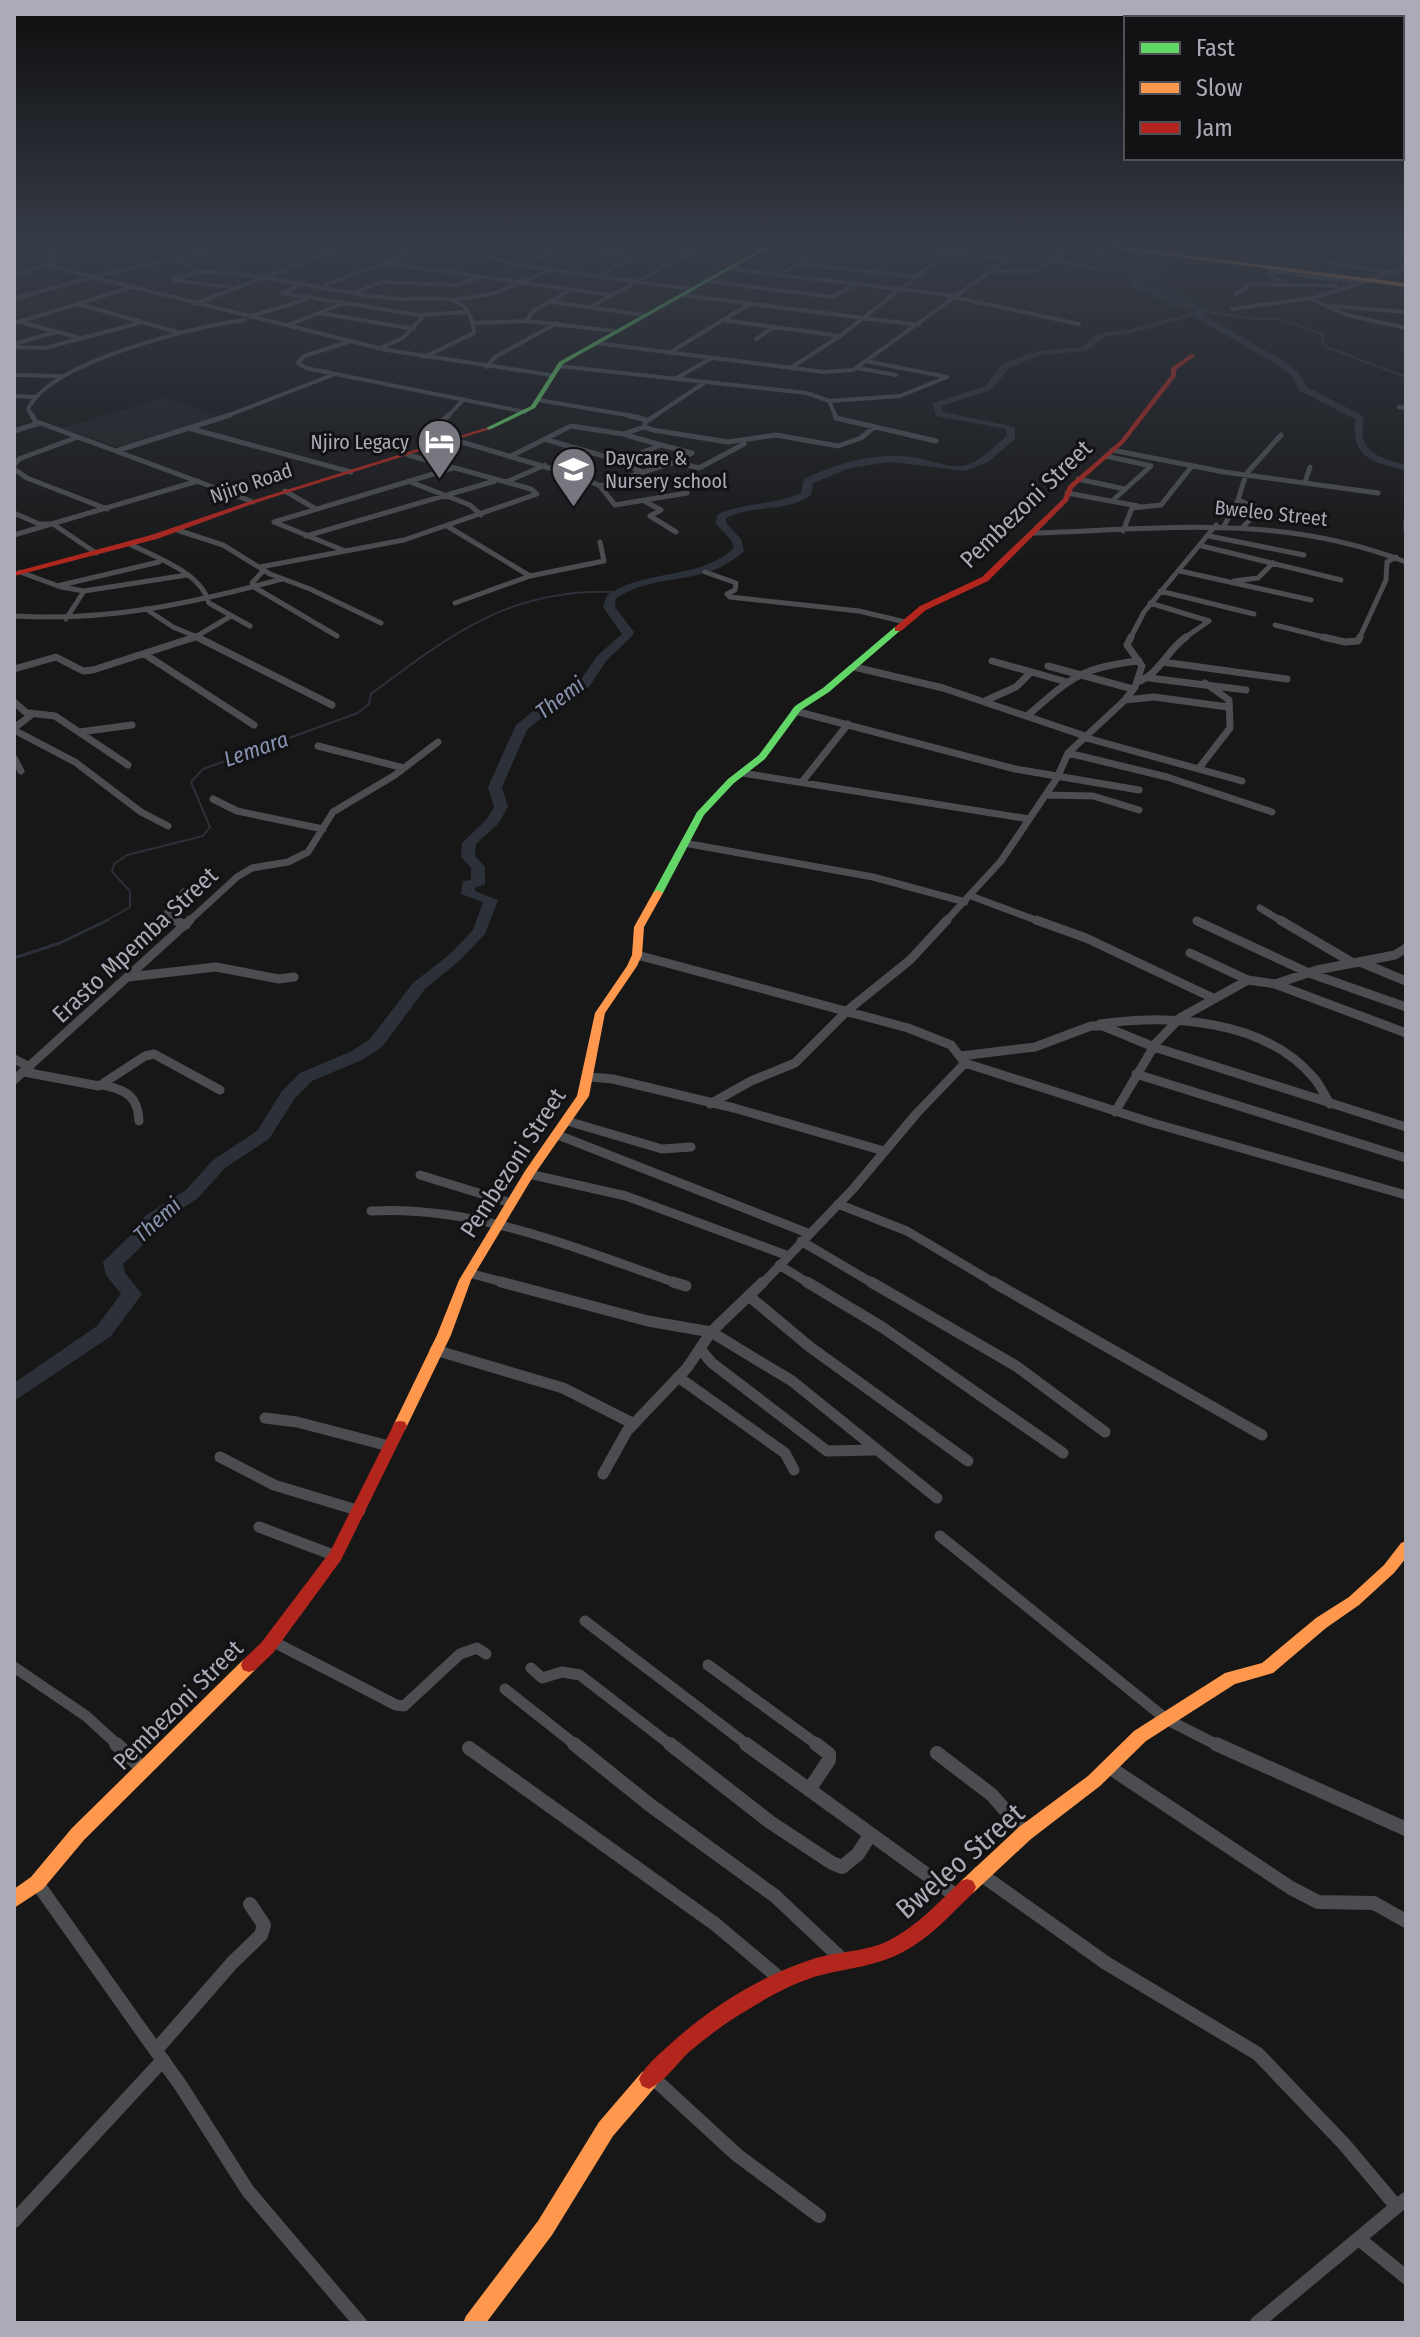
<svg xmlns="http://www.w3.org/2000/svg" width="1420" height="2337" viewBox="0 0 1420 2337" font-family="'Fira Sans Condensed',sans-serif">
<style>
.built{fill:#212123}
.green{fill:#202621}
.lines{fill:none;stroke-linecap:round;stroke-linejoin:round}
.stream-far1{stroke:#2c3038;stroke-width:2}
.stream{stroke:#2c3038;stroke-width:3}
.river{fill:#2c3038;fill-rule:evenodd}
.street-far5{stroke:#4c4d50;stroke-width:4}
.street-far4{stroke:#4c4d50;stroke-width:5}
.street-far3{stroke:#4c4d50;stroke-width:7}
.street-far2{stroke:#4c4d50;stroke-width:9}
.street-far1{stroke:#4c4d50;stroke-width:11}
.street{stroke:#4c4d50;stroke-width:14}
.fast{fill:#63d668;fill-rule:evenodd}
.slow{fill:#ff974d;fill-rule:evenodd}
.jam{fill:#b3261e;fill-rule:evenodd}
.labels{text-anchor:middle;dominant-baseline:central;stroke-width:6;stroke-linejoin:round;paint-order:stroke}
.far-poi-label{font-size:20px;fill:#aaabb7;stroke:#121113;text-anchor:end}
.far-street-label{font-size:20px;fill:#aaabb7;stroke:#121113}
.far-water-label{font-size:22px;font-style:italic;fill:#8592ae;stroke:#121113}
.street-label{font-size:24px;fill:#aaabb7;stroke:#121113}
.near-street-label{font-size:28px;fill:#aaabb7;stroke:#121113}
</style>
<rect width="100%" height="100%" fill="#171717"/>
<path class="built" d="M164,398L216,416L119,448L63,428Z"/>
<path class="green" d="M1145,243H1170L1175,247L1174,255L1157,269L1166,287L1210,305L1172,308L1130,286L1126,283L1125,272L1097,268L1100,264H1121L1119,268L1127,267V260Z"/>
<g class="lines">
<path class="stream-far1" d="M57,257L77,252L93,253L84,260L108,264L200,247L196,243
M14,265L51,258
M1204,311L1254,319H1281L1324,335L1322,342L1326,347L1406,377
M104,922L130,907V891L112,872L114,864L127,855L203,836L210,827L191,782L203,769L358,713L369,704L371,694C451,634 512,587 616,592"/>
<path class="stream" d="M14,958L60,943L108,920"/>
<path class="river" d="M1139,252L1146,254L1137,259L1146,265L1137,271L1142,281L1139,284L1207,309V313L1201,314L1282,360L1298,372L1307,387L1363,416C1364,422 1362,430 1363,436C1365,456 1390,460 1406,465V471C1373,462 1351,459 1355,419L1300,391L1291,375L1276,364L1193,316L1128,334L1104,337L1087,351L1042,355L1010,367L991,390L941,406L943,412L1015,427V439L988,462L966,471L890,462L850,468L813,483L811,495C787,513 753,504 726,518V523L741,539L744,551C705,588 658,571 616,598L615,607L634,632L633,635L606,661L589,687L559,703L527,730L502,787L508,807L498,824L476,844L475,856L485,867V884L475,888V891L498,900L485,934L460,960L425,989L382,1047L362,1060L312,1081L295,1098L269,1139L225,1168L198,1198L159,1224L149,1239L123,1264L125,1273L142,1294L111,1336L14,1401V1383L97,1326L121,1294L106,1275L103,1262L135,1231L145,1216L186,1190L213,1160L257,1131L282,1091L300,1073L350,1052L370,1039L413,983L450,954L473,930L483,902L461,894L463,881L471,880V868L461,857L462,843L487,819L494,807L488,787L516,725L551,697L580,681L597,656L622,634L603,607L607,595C647,568 698,581 734,548L731,540L716,524L717,515C744,501 774,506 801,493L804,479C837,463 876,452 912,457C930,459 949,470 967,465C982,460 995,446 1007,436L1006,429L936,416L933,403L985,386L1004,363L1038,351L1082,347L1099,333L1128,330L1196,311L1130,286L1133,281L1129,270L1137,265L1128,259Z"/>
<path class="street-far5" d="M490,243L486,256L523,266L691,289
M625,243L690,252
M716,243L765,249
M869,243L1008,259
M1120,243L1138,246
M1286,243L1335,264L1393,273
M1393,243L1406,245
M179,259L197,272L173,280L229,287
M1054,260L1095,268
M385,263L611,295
M522,264L563,248L635,256
M799,264L916,277
M1085,264L1103,252L1117,248
M48,266L387,350L551,375
M1406,268L1311,299L1347,315L1406,328
M729,269L940,294L1079,324
M991,271H1034L1069,247L1049,243
M197,272C267,271 332,295 401,299C420,300 446,294 462,305C471,312 473,323 474,333L424,357
M781,274L833,243
M600,275L653,247
M14,276L54,263L57,259L51,254L63,247L62,243
M705,281L833,297L856,283
M1285,281L1275,279L1270,271L1360,283
M304,283L282,293L419,315L468,312
M326,285L398,258L404,253L405,243
M131,287L78,304L181,333
M356,292L381,282L456,285L481,277
M1236,294L1251,284L1337,286
M682,295L919,325
M14,299C78,280 145,263 211,252C246,246 279,252 314,243
M454,300L495,293L550,270
M552,302L645,315
M194,304L317,257L364,243
M1333,306L1406,312
M590,307L708,243
M1232,309L1311,298
M320,313L414,329
M252,316L307,299
M723,320L840,336
M526,321L533,311L571,290
M21,322L80,338
M14,323L78,304
M474,323L526,321L615,331
M288,325L344,303
M756,339L774,327
M351,341L304,356L298,363L306,368L525,412
M596,343L824,372L853,370L1030,243
M14,344L56,332
M14,347L45,348L139,323
M380,348L403,338L424,315
M669,353L751,303
M558,366L807,393L829,401L836,417
M486,367L495,357L557,323
M792,367L840,336L943,256L973,243
M857,368L896,375
M14,375L60,376
M675,379L710,359
M14,396L35,397
M538,400L639,417
M829,401L900,396L947,377L866,361
M1399,407L1406,408
M33,417L28,409C50,362 195,326 245,320
M224,417L335,374
M447,417L464,399
M653,417L704,383"/>
<path class="street-far4" d="M32,415L35,421L253,502
M449,415L428,432L586,479L600,486L615,505L687,493
M627,415L646,420L644,427L653,430L728,442L776,435L838,446L861,438L874,427
M835,415L836,418L936,441
M647,421L656,415
M192,429L351,472
M14,431L40,423
M544,439L600,455L643,472
M1112,450L1224,472L1378,493
M116,451L230,415
M511,456L571,426L623,434L644,427
M1106,456L1151,466L1112,501
M618,462L661,445L626,435
M675,462L699,468L744,444
M14,465L19,459L78,437
M14,469L27,478L107,509
M1078,479L1125,489
M408,481L470,505L481,515
M506,482L545,465
M1305,482L1310,467
M600,486L675,462L692,453L661,445
M285,491L314,508
M1067,493L1138,506
M646,502L661,510L650,516L676,532
M14,513L39,524H53L96,553
M1406,520V531
M274,522L453,468
M274,522L345,551
M447,526L530,576L455,603
M1224,526L1238,500
M1243,527L1260,509L1238,500L1246,474L1281,435
M177,530L223,545L270,574L310,589L381,623
M1123,531L1132,508L1161,505L1192,466
M1032,533C1164,529 1279,513 1406,562
M14,535L198,481
M306,536L495,481
M1209,536L1304,555
M130,544C156,558 201,572 209,603L250,626
M1202,546L1341,580
M260,567L404,540L537,494L531,489L408,455
M264,570L252,583L254,587L337,636
M1180,571L1311,600
M20,572L61,587L84,591L66,619
M705,572L736,583L735,590L727,594L730,597L859,611L905,622
M530,576L604,561L600,542
M1234,581L1258,578L1273,563
M57,586L159,562
M84,591L187,575
M1160,591L1254,614
M1150,603L1209,621L1183,639
M146,609L173,627L202,639
M14,616C106,622 194,603 282,579
M1275,625L1331,639
M192,639L231,616
M1130,639L1144,612L1216,525
M1359,639L1386,580L1387,562L1396,557"/>
<path class="street-far3" d="M197,637L332,705
M1323,637L1345,642L1358,641L1360,637
M146,655L254,725
M992,661L1067,682
M1163,662L1287,679
M1048,666L1133,689
M854,667L943,688L1085,736
M14,669L56,657L83,671L93,670L195,637
M1149,678L1246,690
M1137,682C1159,675 1167,650 1186,637
M987,700L1016,687L1031,672
M1125,700L1154,697L1228,707
M14,702L30,716L14,728
M795,711L1015,769L1139,790
M29,713L55,716L128,765
M1028,715C1071,678 1081,667 1139,661
M14,730L75,762L141,812L168,826
M79,732L132,725
M1083,737L1242,781
M318,746L404,768
M1068,753L1167,777L1272,812
M14,758L21,771
M1199,768L1230,728L1229,700L1205,683
M742,773L1029,819
M802,782L848,724
M1046,795L1093,796L1139,810
M213,799L237,811L323,829
M684,843L873,877L965,902
M971,896L1041,922
M1260,908L1283,922
M178,922L165,916L184,892
M188,922L237,877L252,868L288,862L308,852L333,812L395,775L438,742
M945,922L1001,861L1057,778L1068,753L1125,700L1135,687L1142,666L1127,645L1131,637"/>
<path class="street-far2" d="M174,920L186,925
M1036,920L1086,938L1213,998
M1280,920L1353,963
M1197,921L1309,973L1406,1007
M1190,953L1248,980
M637,955L908,1028L951,1045L965,1063L1153,1123L1406,1195
M1360,962L1406,981
M128,977L216,967L279,979L294,977
M1275,984L1317,970L1395,955L1406,948
M1100,1024C1170,1014 1264,1019 1314,1078C1320,1085 1325,1096 1330,1104
M961,1056L1035,1047L1091,1026H1103L1154,1047L1406,1127
M14,1059L30,1067
M24,1072L99,1086L145,1056L154,1054L220,1090
M1136,1074L1406,1158
M589,1077L613,1079L734,1108L884,1151
M14,1080L190,920
M103,1085C126,1090 138,1096 139,1121
M710,1104L751,1081L795,1063L848,1010L910,960L947,920
M1115,1112L1156,1043L1180,1018L1248,980L1275,984L1406,1033
M567,1121L662,1149L691,1147
M558,1135L810,1234
M529,1174L626,1196L786,1255
M420,1175L511,1203
M838,1204L907,1231L996,1284
M371,1211C478,1205 579,1250 679,1284
M801,1241L874,1284
M779,1265L810,1284
M469,1273L509,1284
M762,1284L853,1189L917,1113L965,1063"/>
<path class="street-far1" d="M501,1282L648,1321L711,1332L792,1381L937,1498
M673,1282L686,1286
M807,1282L882,1327L1063,1453
M871,1282L1016,1366L1105,1432
M993,1282L1262,1435
M750,1297L810,1347L968,1461
M700,1349L712,1363L827,1451L874,1450
M435,1350L563,1388L634,1424
M678,1377L785,1453L794,1470
M265,1418L297,1422L389,1446
M220,1457L274,1485L360,1511
M603,1474L627,1431L687,1368L711,1332L763,1282
M259,1527L336,1556
M940,1536L1166,1719L1219,1746
M585,1621L749,1746
M272,1641L396,1705L404,1706L460,1654L477,1648L486,1654
M708,1665L819,1746
M14,1667L86,1716L119,1746
M531,1668L542,1678L562,1672L580,1675L672,1746
M505,1689L577,1746"/>
<path class="street" d="M116,1744L143,1769
M574,1744L650,1805L775,1896L844,1961
M670,1744L770,1822L832,1863L842,1867L858,1854L870,1835
M746,1744L955,1895
M1216,1744L1406,1829
M469,1748L715,1924L783,1981
M937,1753L992,1795L1025,1833
M1109,1767L1291,1888L1318,1902L1374,1903L1406,1921
M809,1790L829,1760V1754L816,1744
M979,1873L1106,1963L1258,2054L1344,2144L1397,2207
M37,1883L181,2086L248,2191L360,2323
M156,2050L232,1963L261,1935L264,1925L250,1904
M651,2076L737,2155L819,2216
M14,2221L163,2060
M1359,2239L1406,2277
M1257,2323L1406,2199"/>
<path class="fast" d="M771,243H777L563,364L535,408L489,430L484,429L531,406L559,362Z
M895,627L902,629L829,692L801,710L765,759L734,783L704,815L663,893L658,896L655,895L653,893L697,812L728,779L759,755L795,706L823,688Z"/>
<path class="slow" d="M1074,243H1088L1406,283V287Z
M658,890L663,893L644,927L642,955L637,966L605,1013L589,1096L534,1175L471,1280L451,1335L407,1426L405,1430L400,1431L395,1430L393,1426L437,1335L459,1280L525,1171L577,1096L595,1013L627,966L632,955L634,927L653,893Z
M1406,1541V1558L1394,1573L1359,1605L1326,1628L1273,1673L1235,1684L1146,1741L1100,1786L1031,1839L973,1893L967,1895L961,1893L958,1887L961,1881L1019,1827L1088,1776L1134,1731L1225,1673L1262,1663L1316,1618L1349,1597L1384,1565L1401,1543Z
M249,1658L255,1660L257,1665L255,1670L84,1840L43,1889L14,1908V1889L31,1877L72,1828L243,1660Z
M649,2069L656,2072L659,2079L656,2086L613,2136L552,2235L486,2323H463L466,2316L538,2221L599,2122L642,2072Z"/>
<path class="jam" d="M1191,354L1196,355L1176,370V376L1124,443L1073,488L1068,501L988,581L926,610L901,631H895V627L920,606L982,577L1063,499L1068,486L1120,441L1171,375V368Z
M485,428L490,429L255,503L157,539L14,576V572L151,535L251,501Z
M400,1421L405,1422L407,1426L341,1560L273,1653L255,1670L249,1672L243,1670L241,1665L243,1660L261,1643L330,1552L395,1422Z
M967,1879L973,1881L976,1887L973,1893C951,1914 930,1938 903,1952C877,1966 849,1968 821,1975C796,1982 771,1995 749,2009C728,2021 708,2036 689,2052C677,2063 665,2082 649,2089L642,2086L639,2079C645,2066 657,2056 667,2047C708,2009 760,1976 813,1959C838,1951 867,1952 890,1940C917,1926 939,1902 961,1881Z"/>
</g>
<linearGradient id="sky" x2="0" y2="1"><stop stop-color="#0d0d0d"/><stop offset="0.43" stop-color="#363c47"/><stop offset="1" stop-color="#363c47" stop-opacity="0"/></linearGradient>
<rect width="1420" height="570" fill="url(#sky)"/>
<defs>
<symbol id="hotel-pin" viewBox="-11 -11 22 30"><path d="M0 17L-7.5 6A9.5 9.5 0 1 1 7.5 6Z" fill="#77777f" stroke="#121113"/><path d="M-6-4.5h1.5V1H6V5H4.5V3h-9V5H-6ZM-4 0a1.8 1.8 0 1 1 3.6 0ZM.5 0V-2.5h3Q6-2.5 6 0Z" fill="#fff"/></symbol>
<symbol id="school-pin" viewBox="-11 -11 22 30"><path d="M0 17L-7.5 6A9.5 9.5 0 1 1 7.5 6Z" fill="#77777f" stroke="#121113"/><path d="M0-5L7-2L0 1L-7-2ZM-4 1L0 2.5L4 1V4Q0 6-4 4Z" fill="#fff"/></symbol>
</defs>
<g fill-rule="evenodd">
<use href="#hotel-pin" x="414" y="416" width="51" height="69"/>
<use href="#school-pin" x="548" y="444" width="51" height="69"/>
</g>
<g class="labels">
<g class="far-poi-label">
<text x="409" y="442">Njiro Legacy</text>
<text x="605" y="458" text-anchor="start">Daycare &amp;<tspan x="605" dy="23">Nursery school</tspan></text>
</g>
<g class="far-street-label">
<text transform="translate(251 483) rotate(-19)">Njiro Road</text>
<text transform="translate(1271 513) rotate(6)">Bweleo Street</text>
</g>
<g class="far-water-label">
<text transform="translate(560 698) rotate(-37)">Themi</text>
<text transform="translate(256 749) rotate(-19)">Lemara</text>
<text transform="translate(157 1220) rotate(-42)">Themi</text>
</g>
<g class="street-label">
<text transform="translate(1026 504) rotate(-44)">Pembezoni Street</text>
<text transform="translate(135 945) rotate(-43)">Erasto Mpemba Street</text>
<text transform="translate(513 1163) rotate(-57)">Pembezoni Street</text>
<text transform="translate(178 1705) rotate(-45)">Pembezoni Street</text>
</g>
<g class="near-street-label">
<text transform="translate(960 1861) rotate(-41)">Bweleo Street</text>
</g>
</g>
<rect width="1420" height="2337" fill="none" stroke="#aaabb7" stroke-width="32"/>
<rect x="1124" y="16" width="280" height="144" fill="#121113" stroke="#4f4f55" stroke-width="2"/>
<rect x="1140" y="42" width="40" height="12" fill="#63d668" stroke="#4f4f55" stroke-width="2"/>
<text x="1196" y="56" font-size="24" fill="#aaabb7">Fast</text>
<rect x="1140" y="82" width="40" height="12" fill="#ff974d" stroke="#4f4f55" stroke-width="2"/>
<text x="1196" y="96" font-size="24" fill="#aaabb7">Slow</text>
<rect x="1140" y="122" width="40" height="12" fill="#b3261e" stroke="#4f4f55" stroke-width="2"/>
<text x="1196" y="136" font-size="24" fill="#aaabb7">Jam</text>
</svg>
